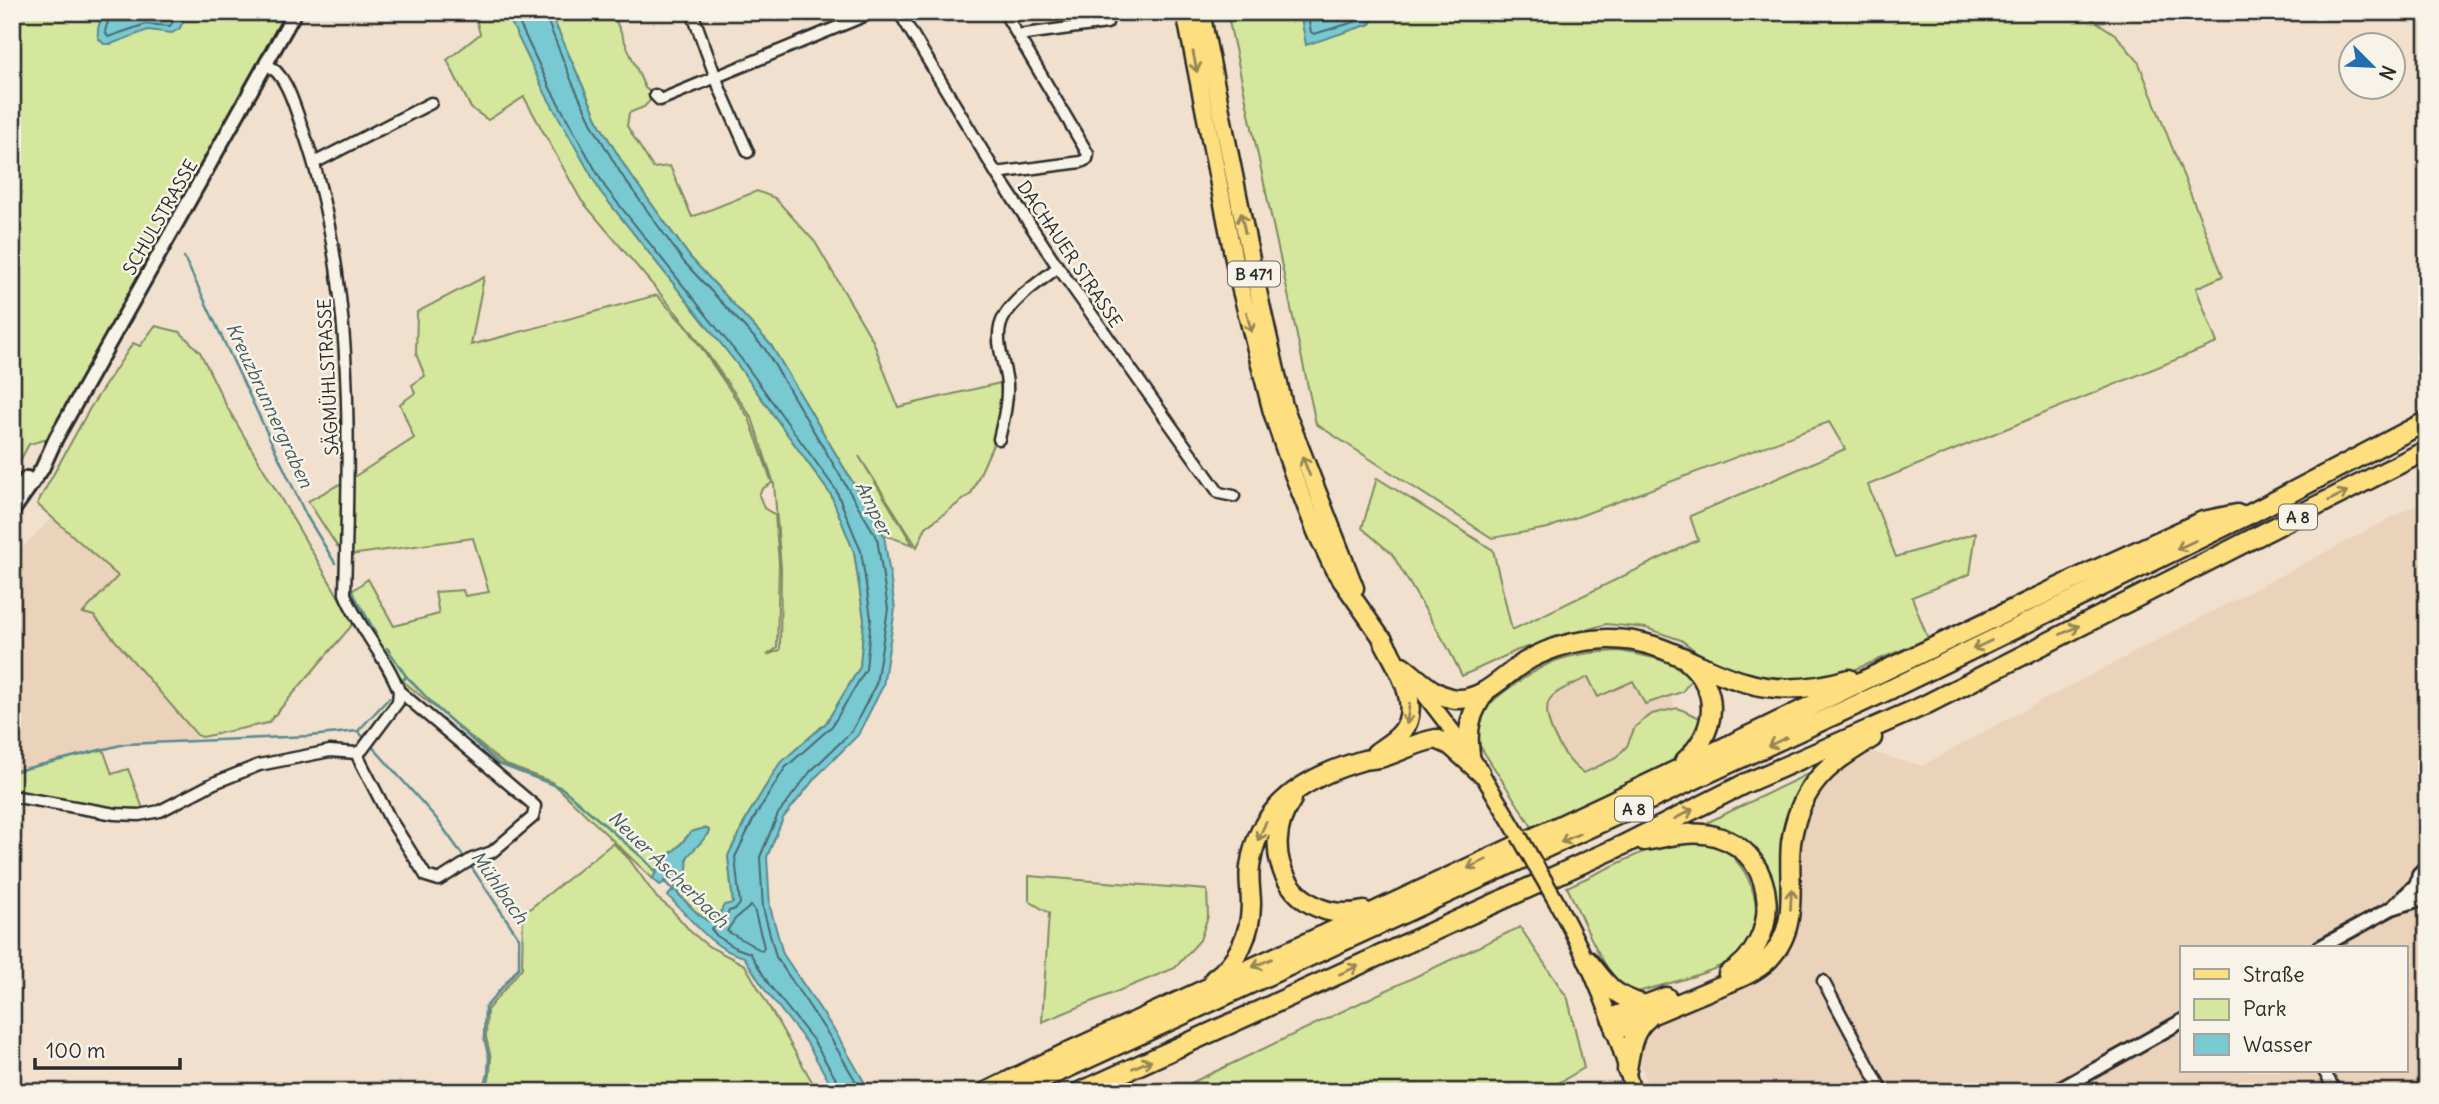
<svg xmlns="http://www.w3.org/2000/svg" width="2439" height="1104" viewBox="0 0 2439 1104" font-family="Delius,sans-serif">
<style>
.built{fill:#ebd2ba;fill-rule:evenodd}
.green{fill:#d4e79c;stroke:#808964;stroke-width:2}
.water{fill:#79c9d2;stroke:#5a8a8f;stroke-width:2}
.lines{fill:none;stroke-linecap:round;stroke-linejoin:round}
.shore{stroke:#4a6a6e;stroke-width:2}
.stream{stroke:#5a8a8f;stroke-width:2.5}
.minor-casing{stroke:#2b2b2b;stroke-width:15}
.tertiary-casing{stroke:#2b2b2b;stroke-width:18}
.primary-casing{stroke:#2b2b2b;stroke-width:19}
.trunk-casing{stroke:#2b2b2b;stroke-width:21}
.motorway-casing{stroke:#2b2b2b;stroke-width:23}
.minor{stroke:#f7f3e8;stroke-width:10}
.tertiary{stroke:#f7f3e8;stroke-width:12}
.primary{stroke:#fedf80;stroke-width:14}
.trunk{stroke:#fedf80;stroke-width:16}
.motorway{stroke:#fedf80;stroke-width:18}
.primary-bridge-casing{stroke:#2b2b2b;stroke-width:19;stroke-linecap:butt}
.primary-bridge{stroke:#fedf80;stroke-width:14}
.oneway{stroke:#948556}
.labels{text-anchor:middle;dominant-baseline:central;stroke-width:5;stroke-linejoin:round;paint-order:stroke}
.shield{fill:#f7f3e8;stroke:#686764;stroke-width:2}
.shield-label{font-size:16px;font-weight:bold;fill:#2b2b2b}
.street-label{font-size:18px;fill:#2b2b2b;stroke:#f7f3e8}
.water-label{font-size:19px;font-style:italic;fill:#425a5d;stroke:#f7f3e8}
</style>
<rect width="100%" height="100%" fill="#f0e0cd"/>
<filter id="ink" filterUnits="userSpaceOnUse"><feTurbulence type="fractalNoise" baseFrequency=".0143" numOctaves="2"/><feDisplacementMap in="SourceGraphic" scale="14" xChannelSelector="R" yChannelSelector="G"/><feConvolveMatrix kernelMatrix="1 2 1 2 8 2 1 2 1" color-interpolation-filters="sRGB"/></filter>
<g filter="url(#ink)">
<path class="built" d="M2427,499V1092H1650L1635,1046L1649,1020L1778,954L1799,822L1816,786L1860,749L1922,766L1998,724ZM2182,948H2406V1071H2182Z
M54,516L118,576L84,613L94,616L197,735L194,741L125,744L12,772V541L21,549Z
M1665,668L1681,738L1525,816L1478,741L1543,681Z"/>
<path class="green" d="M12,12H281L283,16L176,212L48,439L29,444L12,476Z
M474,12H506L600,191L737,364L831,495L854,552L864,619L860,667L826,723L779,765L748,815L728,856L733,903L708,921C696,915 687,902 677,892C684,880 689,872 686,858L692,848L709,834V830L705,828L691,832L679,846L658,865L653,879L552,782L504,764L398,677L348,594L368,579L394,626L439,614L435,592L463,590L465,596L489,592L473,538L350,555L337,546L308,501L357,475L414,438L400,404L415,393L412,385L425,376L416,354L417,312L484,277L471,345L657,295L689,330L749,418L772,483L762,489L759,495L764,508L775,515L779,563L777,648L767,655L780,650L781,568L774,484L752,418L690,329L581,200L524,97L488,120L471,108L447,60L480,34Z
M550,12H612L645,88L655,95L644,107L629,113L627,126L653,168L670,166L692,217L757,191L775,198L815,242L873,341L898,407L1000,383L1002,405L1000,429L971,494L926,527L917,547L859,456L913,545L884,535L771,345L690,257L627,170L600,125Z
M1227,12H1300L1307,44L1370,24L1378,12H2082L2116,35L2138,61L2223,276L2196,288L2217,343L1868,485L1896,557L1976,533L1970,574L1912,597L1928,639L1844,674L1806,682H1756L1719,669L1681,640L1646,628L1606,624L1518,650L1462,676L1448,648L1392,554L1362,528L1377,478L1493,550L1512,630L1698,540L1690,516L1845,449L1829,422L1548,528L1492,538L1316,424Z
M155,326L180,332L200,352L227,407L354,623L268,723L202,737L197,735L94,616L83,613L118,576L37,504L90,408L133,343L140,346Z
M1620,651C1644,656 1676,659 1691,680L1682,692L1645,704L1633,681L1598,697L1588,677C1578,683 1557,689 1550,699C1538,717 1567,765 1584,773L1616,758L1627,746L1635,727L1652,714L1678,708L1700,718C1698,734 1691,744 1680,757L1534,830L1480,746C1476,737 1476,725 1481,715C1490,698 1542,664 1561,659C1581,653 1600,652 1620,651Z
M103,749L112,774L128,769L145,814L12,796V772Z
M1814,771L1786,888L1779,935L1757,961C1771,937 1777,917 1772,890L1711,827L1702,825Z
M1673,838C1686,840 1705,838 1716,844C1754,865 1772,923 1738,955C1717,974 1659,985 1631,994C1601,971 1584,921 1567,887Z
M613,843L629,859L657,898L671,909L691,932L708,946L745,965L818,1092H485L490,1075L491,1058L486,1037L487,1010L522,968L523,914Z
M1029,876L1207,890L1208,916L1200,940L1175,968L1042,1022L1049,913L1029,901Z
M1520,927L1568,999L1584,1068L1543,1092H1172Z"/>
<path class="water" d="M107,12H187L180,28L172,33L148,30L111,44H104L98,38C97,28 99,19 107,12Z
M506,12H550L600,125L627,170L690,257L771,345L884,535L895,609L883,686L858,735L816,777L783,818L767,857L770,907L783,954L836,1033L870,1092H835L807,1043L765,990L744,957C711,949 691,918 668,896L676,886L675,881L670,879L660,885L653,879L658,865L679,846L691,832L705,828L709,830C706,841 693,848 687,858C689,873 684,880 677,893C687,902 696,915 708,921L719,915L724,905L733,903L728,856L748,815L780,763L826,723L860,667L864,619L854,552L831,495L737,364L600,191L545,93Z
M1300,12H1370V24L1306,45Z"/>
<g class="lines">
<path class="shore" d="M111,12L105,31L108,37L146,24L170,26L180,12
M514,12L551,90L605,187L742,360L836,490L861,551L871,618L866,669L832,726L785,768L754,818L735,857L740,904L736,909L729,911L724,920L711,929L717,936L736,948L750,953L770,986L813,1040L840,1086V1092
M544,12L572,82L594,128L621,174L684,262L765,349L877,538L888,609L876,684L852,731L810,772L778,814L760,857L763,908L776,957L830,1037L862,1092
M1307,12L1311,32L1314,34L1361,20L1363,12
M751,906L754,909L764,947L762,951L727,931L735,919Z"/>
<path class="stream" d="M184,257L306,515L335,563
M353,593L376,633
M387,648L406,676
M403,681L406,676L438,709L499,764L562,788L644,859L657,873
M358,731L365,739
M370,744L436,818L466,860
M12,772L125,744L310,736L358,731L389,698
M470,865L519,938V967L485,1008L484,1038L489,1058L488,1075L482,1092
M664,881L674,891"/>
<defs>
<path id="minor" d="M692,12L720,89L748,152
M899,12L996,173L1058,267L1219,493L1234,496
M1018,35L1107,23L1105,12
M266,64C287,74 294,106 302,127C356,279 349,436 345,594C359,629 386,656 399,691L535,806L533,817L492,852L472,859L439,880L426,876L390,819L356,753
M655,95L660,100L874,12
M314,163L431,103
M996,173L1081,162L1087,159L1088,154L1004,12
M999,439C1003,421 1008,403 1007,384C1005,361 991,337 1005,315C1017,296 1041,281 1058,267
M12,796L115,814L139,815L160,811L214,783L259,765L330,751L356,753L362,750L398,702L399,691
M1823,981L1883,1092
M2324,1071L2333,1087L2341,1092"/>
<path id="tertiary" d="M12,498L27,478
M12,512L42,469L56,438L295,12
M2395,905L2417,884L2419,874L2427,866
M2319,948L2392,908L2424,898
M2055,1092L2182,1021"/>
<path id="primary" d="M1414,681L1470,754L1519,836
M1556,901C1591,965 1614,1021 1633,1092"/>
<path id="trunk" d="M1185,12L1237,275L1272,412L1293,474L1316,532L1334,570L1390,650
M1201,12L1253,269L1284,406L1355,588"/>
<path id="motorway" d="M1402,666C1418,678 1435,697 1456,699C1485,701 1507,671 1530,659C1553,646 1580,640 1607,639C1662,638 1694,668 1744,682C1779,693 1815,689 1849,679
M1376,753C1385,746 1395,741 1402,732C1423,705 1396,665 1383,640
M1470,754C1466,728 1471,712 1486,691
M1684,762C1715,733 1723,693 1688,662
M1292,799C1254,855 1296,926 1364,911
M1644,841C1669,837 1693,829 1718,837C1779,855 1783,943 1728,974
M1588,961C1608,986 1613,996 1645,1005
M1214,979C1238,962 1251,933 1251,904C1251,892 1248,879 1250,867C1258,804 1308,776 1364,760C1369,759 1375,759 1380,758C1399,753 1416,742 1436,739L1450,745L1480,772
M1611,1018L1666,997
M1615,1030C1646,1017 1677,1004 1708,991C1729,982 1753,975 1769,959C1801,925 1787,884 1791,843C1794,822 1802,800 1814,784C1830,763 1851,751 1872,738
M1627,1070C1630,1051 1632,1030 1648,1018
M986,1092L1068,1052L1363,917L1606,804L2084,575L2203,521L2237,514
M1015,1092L1891,689L2248,515L2427,421
M1080,1092L1623,845L1744,784L1923,706L2427,450"/>
</defs>
<use href="#minor" class="minor-casing"/>
<use href="#tertiary" class="tertiary-casing"/>
<use href="#primary" class="primary-casing"/>
<use href="#trunk" class="trunk-casing"/>
<use href="#motorway" class="motorway-casing"/>
<use href="#minor" class="minor"/>
<use href="#tertiary" class="tertiary"/>
<use href="#primary" class="primary"/>
<use href="#trunk" class="trunk"/>
<use href="#motorway" class="motorway"/>
<defs>
<path id="primary-bridge" d="M1519,836L1556,901"/>
</defs>
<use href="#primary-bridge" class="primary-bridge-casing"/>
<use href="#primary-bridge" class="primary-bridge"/>
</g>
<defs><path id="oneway-shaft" d="M-6 0H5M1.5-3L5.5 0L1.5 3" fill="none" stroke-width="1.6" stroke-linecap="round" stroke-linejoin="round" transform="scale(1.75)"/></defs>
<g class="oneway">
<use href="#oneway-shaft" transform="translate(1195 62) rotate(79)"/>
<use href="#oneway-shaft" transform="translate(1243 223) rotate(-101)"/>
<use href="#oneway-shaft" transform="translate(1249 322) rotate(76)"/>
<use href="#oneway-shaft" transform="translate(1306 466) rotate(-111)"/>
<use href="#oneway-shaft" transform="translate(2338 496) rotate(-27)"/>
<use href="#oneway-shaft" transform="translate(2186 545) rotate(154)"/>
<use href="#oneway-shaft" transform="translate(2070 630) rotate(-26)"/>
<use href="#oneway-shaft" transform="translate(1982 645) rotate(155)"/>
<use href="#oneway-shaft" transform="translate(1408 714) rotate(98)"/>
<use href="#oneway-shaft" transform="translate(1777 742) rotate(155)"/>
<use href="#oneway-shaft" transform="translate(1684 814) rotate(-27)"/>
<use href="#oneway-shaft" transform="translate(1262 831) rotate(114)"/>
<use href="#oneway-shaft" transform="translate(1570 838) rotate(155)"/>
<use href="#oneway-shaft" transform="translate(1477 864) rotate(155)"/>
<use href="#oneway-shaft" transform="translate(1791 899) rotate(-87)"/>
<use href="#oneway-shaft" transform="translate(1262 963) rotate(156)"/>
<use href="#oneway-shaft" transform="translate(1349 970) rotate(-24)"/>
<use href="#oneway-shaft" transform="translate(1142 1064) rotate(-24)"/>
</g>
</g>
<g class="labels">
<g class="shield">
<rect x="1228" y="261.5" width="52" height="25" rx="5"/>
<rect x="2279" y="504.5" width="38" height="25" rx="5"/>
<rect x="1615" y="796.5" width="38" height="25" rx="5"/>
</g>
<g class="shield-label">
<text x="1254" y="274">B 471</text>
<text x="2298" y="517">A 8</text>
<text x="1634" y="809">A 8</text>
</g>
<g class="street-label">
<text transform="translate(160 217) rotate(-60)">SCHULSTRASSE</text>
<text transform="translate(1070 254) rotate(56)">DACHAUER STRASSE</text>
<text transform="translate(328 377) rotate(-93)">SÄGMÜHLSTRASSE</text>
</g>
<g class="water-label">
<text transform="translate(270 405) rotate(65)">Kreuzbrunnergraben</text>
<text transform="translate(874 508) rotate(64)">Amper</text>
<text transform="translate(669 869) rotate(44)">Neuer Ascherbach</text>
<text transform="translate(500 887) rotate(55)">Mühlbach</text>
</g>
</g>
<rect width="2439" height="1104" fill="none" stroke="#f7f3e8" stroke-width="42"/>
<rect x="21" y="21" width="2397" height="1062" fill="none" stroke="#2b2b2b" stroke-width="2.5" filter="url(#ink)"/>
<rect x="2180" y="946" width="228" height="126" fill="#f7f3e8" stroke="#a5a39c" stroke-width="2"/>
<rect x="2194" y="969" width="35" height="10" fill="#fedf80" stroke="#a5a39c" stroke-width="2"/>
<text x="2243" y="982" font-size="21" fill="#2b2b2b">Straße</text>
<rect x="2194" y="999" width="35" height="21" fill="#d4e79c" stroke="#a5a39c" stroke-width="2"/>
<text x="2243" y="1016" font-size="21" fill="#2b2b2b">Park</text>
<rect x="2194" y="1034" width="35" height="21" fill="#79c9d2" stroke="#a5a39c" stroke-width="2"/>
<text x="2243" y="1052" font-size="21" fill="#2b2b2b">Wasser</text>
<g transform="translate(2372 66) rotate(114)"><circle r="33" fill="#f7f3e8" stroke="#a5a39c" stroke-width="2"/>
<path d="M0-5L12 26L0 18L-12 26Z" fill="#1f6fb2"/>
<text y="-10" font-size="19" font-weight="bold" text-anchor="middle" fill="#2b2b2b">N</text>
</g>
<path d="M35 1058v10h145v-10" fill="none" stroke="#2b2b2b" stroke-width="3.5"/>
<text x="46" y="1058" font-size="21" fill="#2b2b2b" stroke="#f7f3e8" stroke-width="5" paint-order="stroke">100 m</text>
</svg>
